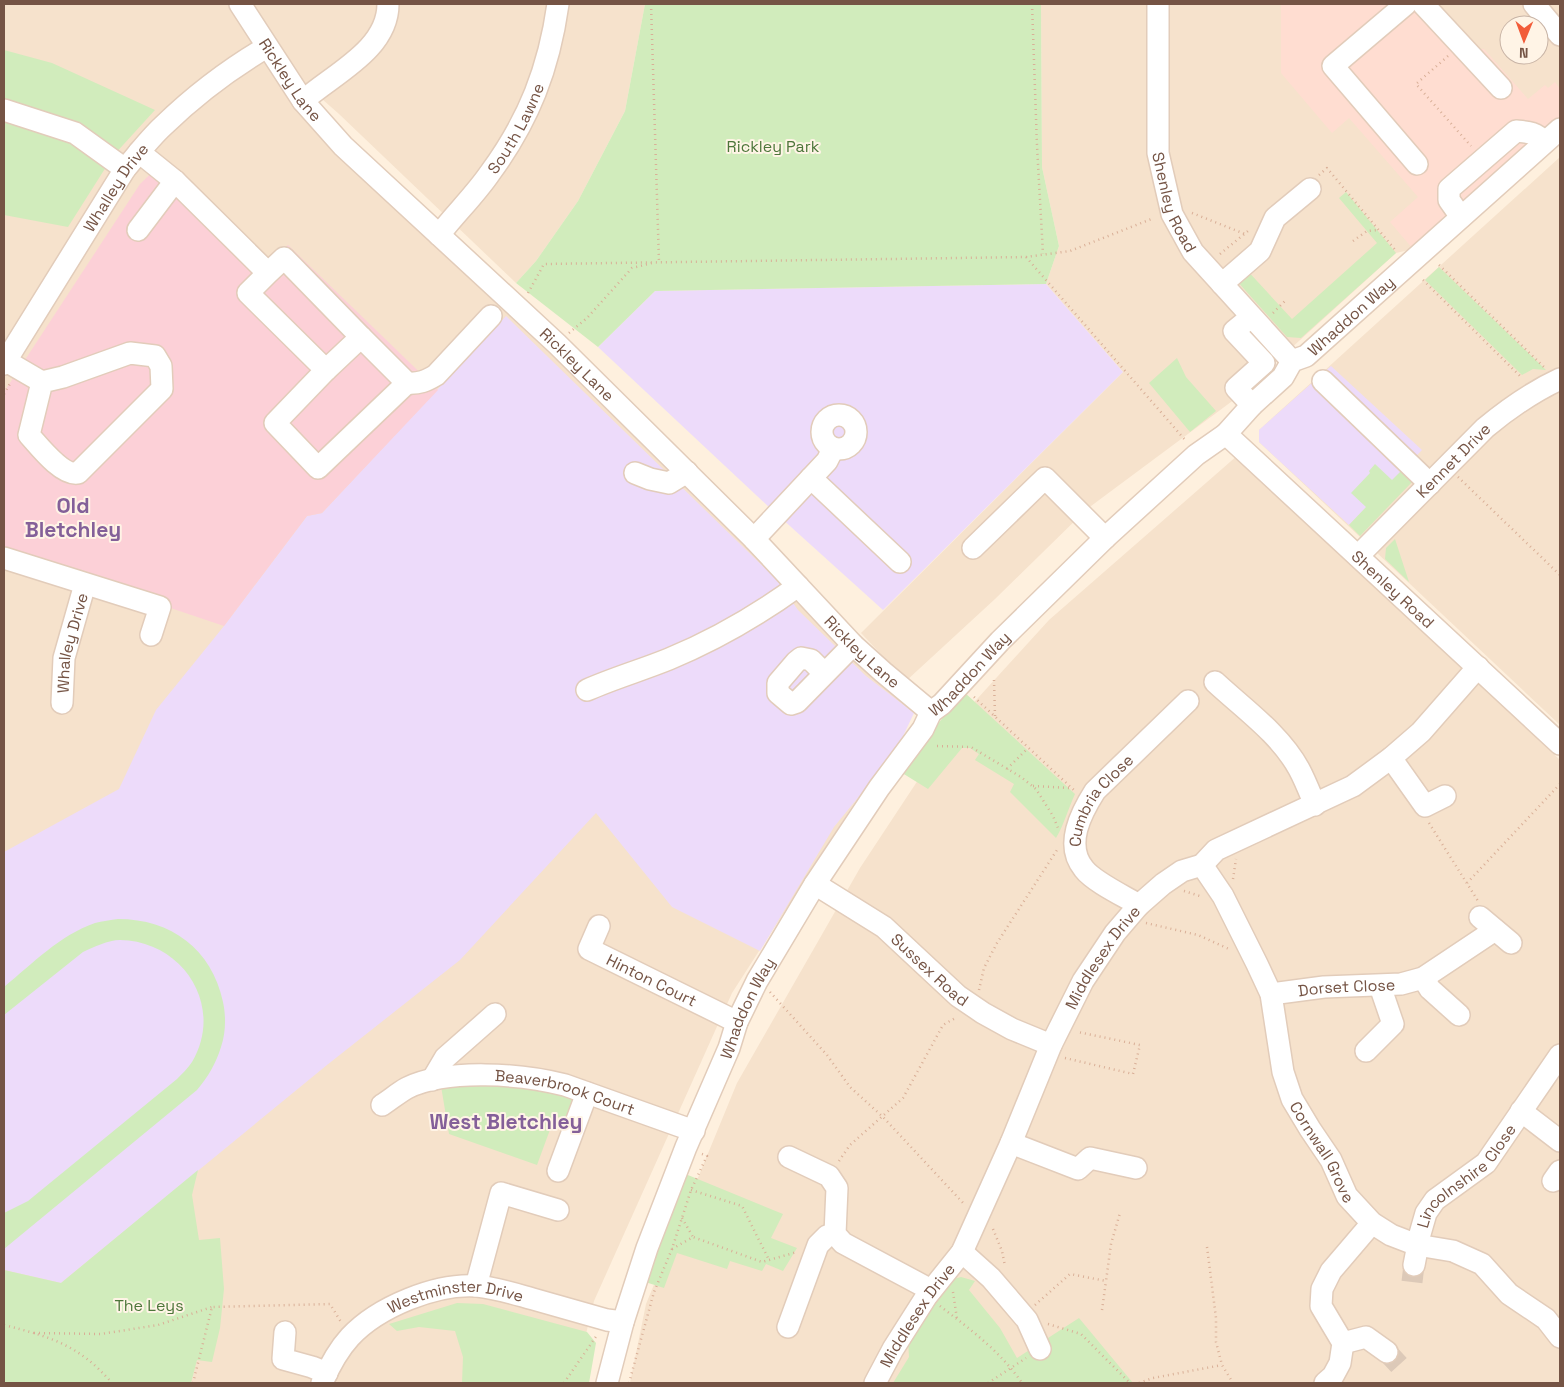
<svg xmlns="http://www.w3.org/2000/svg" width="1564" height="1387" viewBox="0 0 1564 1387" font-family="'Space Grotesk',sans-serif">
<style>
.residential{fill:#f6e2cc;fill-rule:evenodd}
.commercial{fill:#ffddd1}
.education{fill:#eddbfa}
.medical{fill:#fcd0d7}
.green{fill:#d1ecbc}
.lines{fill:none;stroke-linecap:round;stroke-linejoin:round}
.minor-tunnel{stroke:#dcc9b8;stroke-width:21;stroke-dasharray:21 11;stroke-linecap:butt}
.minor-casing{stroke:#e2ccba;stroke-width:24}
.path{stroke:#d9af97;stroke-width:2.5;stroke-dasharray:1 4;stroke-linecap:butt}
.minor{stroke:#fff;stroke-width:21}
.labels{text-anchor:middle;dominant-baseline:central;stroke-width:4;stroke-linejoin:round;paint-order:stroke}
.street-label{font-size:16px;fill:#755445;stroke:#fff4e6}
.park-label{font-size:16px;fill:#4d763a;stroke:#fff4e6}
.district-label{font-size:21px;font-weight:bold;fill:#846099;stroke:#fff4e6}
</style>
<rect width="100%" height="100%" fill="#fef0de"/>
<path class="residential" d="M4,4H228L237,19L319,127L918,704L732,993L594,1301L574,1383H4Z
M250,4H645L625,111L578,201L536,261L516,283L339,114L297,77Z
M1041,4H1560V119L1413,249L1396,253L1235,399L1087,509L995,599L906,681L861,633L1123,372L1046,284L1059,246L1042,167ZM1509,25H1539V55H1509Z
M1560,157V725L1259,442V430Z
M1238,455L1560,760V1383H630L646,1304L737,1083L860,868L957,721L1049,620Z"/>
<path class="commercial" d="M1281,4H1430L1471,48L1484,49L1528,99L1545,85L1548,88L1555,82L1560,89V119L1413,249L1390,222L1418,197L1349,118L1332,133L1281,73Z"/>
<path class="education" d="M1046,284L1123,372L883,610L770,508L598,347L655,291Z
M506,316L776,579L798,610L866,676L914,713L896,751L834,827L760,951L672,907L596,813L460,960L327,1065L61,1283L4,1270V852L119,789L156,710L224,626L307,516L322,513Z
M1331,366L1422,450L1349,525L1259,442V430Z"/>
<path class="medical" d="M166,159L269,262L288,245L438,390L322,513L307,516L224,626L4,552V392L140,184Z"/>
<path class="green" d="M645,4H1041L1042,167L1059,246L1046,284L655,291L598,347L516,283L536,261L578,201L625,111Z
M4,50L52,63L155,110L113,156L68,227L4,215Z
M1346,192L1396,253L1301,338L1287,337L1236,280L1245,268L1292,319L1377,243L1339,198Z
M1439,267L1546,370L1533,369L1522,375L1425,280Z
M1177,358L1186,377L1216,411L1190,432L1149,383Z
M1375,464L1392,480L1405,467L1415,479L1360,536L1349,525L1366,507L1351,493L1370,473L1369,471Z
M1395,539L1409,582L1385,559L1386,548Z
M964,692L1075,794C1068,809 1064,825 1056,838L1010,792L1014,784L975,760L979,754L970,748H962L928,789L899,771Z
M118,919C171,919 212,949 223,1002C226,1016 226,1032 221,1047C216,1063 208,1077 197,1090L4,1249V1213L28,1201L177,1079C182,1074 188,1068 192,1062C225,1006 183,941 120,940C108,940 94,947 83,952L4,1015V987C32,964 60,935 95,923C102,921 111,920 118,919Z
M459,1084L520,1085L571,1098L573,1104L566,1120L555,1116L537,1165L449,1134L441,1086Z
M198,1170L192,1195L199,1240L220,1238L224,1289L220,1328L212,1362L197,1360L191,1383H4V1270L61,1283Z
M683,1173L783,1214L771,1238L797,1248L783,1271L766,1264L762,1271L730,1261L727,1269L677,1253L664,1288L639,1280Z
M961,1277L975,1281L969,1290L1000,1328L1017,1358L1079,1318L1133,1383H1009L1008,1382L1005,1383H893L909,1357L908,1340L946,1286L953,1279Z
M457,1303L483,1304L587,1332L596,1343L589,1383H462L463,1357L455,1331L419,1327L397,1331L389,1324Z"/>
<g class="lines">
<path class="minor-tunnel" d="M1412,1282L1414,1265
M1387,1352L1399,1365"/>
<defs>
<g id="minor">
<path id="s1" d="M240,4L303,101L343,146L557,344L754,539L853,645L883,672L931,712"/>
<path id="s2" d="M1158,4V153L1172,214L1193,252L1292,361"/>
<path d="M1406,4L1333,66L1417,164"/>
<path d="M1423,4L1501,88"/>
<path d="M1534,4L1560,35"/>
<path d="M303,101C333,74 388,50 388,4"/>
<path d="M4,110L75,133L125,169"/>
<path d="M139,152L175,181L268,273L284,258L361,337L326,370L248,293L268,273"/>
<path d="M1461,217L1449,200V189L1516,131C1527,132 1536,132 1544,142"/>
<path d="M138,230L175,181"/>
<path id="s3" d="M439,235C455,214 475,195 490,173C529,120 549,68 558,4"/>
<path d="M1222,284L1260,251L1275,218L1310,189"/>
<path d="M1251,317L1234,331L1264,363L1236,388L1252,405"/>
<path d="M6,361L42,382L63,377L130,353L155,356L161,366L162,389L78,473C62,476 39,446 29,435L42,382"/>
<path id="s4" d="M4,364L125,169C137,155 149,139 163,126C193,97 231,68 267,47"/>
<path d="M326,370L275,423L318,468L407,383L361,337"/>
<path d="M1323,381L1430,484"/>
<path d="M407,383C419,384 426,381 436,375L491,316"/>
<circle cx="839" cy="432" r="17"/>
<path id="s5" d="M1226,434L1560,744"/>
<path d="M635,473L650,479L669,483L687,472"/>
<path d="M811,478L900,562"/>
<path d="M754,539L827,461L833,449"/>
<path d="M973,548L1045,478L1105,538"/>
<path id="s6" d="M1358,556L1485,428C1509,408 1532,392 1560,379"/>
<path d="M4,558L160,607L151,635"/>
<path d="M824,673L811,660L801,658L796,662L778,683V693L791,704L797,702L853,645"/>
<path d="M1215,682C1244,709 1280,734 1299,769C1305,780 1310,793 1315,805"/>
<path d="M587,690C614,678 642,670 669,659C715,640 758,615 798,586"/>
<path id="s7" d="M62,703L64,658L85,584"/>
<path d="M1391,758L1425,806L1445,796"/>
<path id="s8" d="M1202,865L1223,896L1257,964L1271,994L1283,1072L1292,1099L1310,1129L1331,1160L1347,1196L1372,1223L1391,1235L1417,1245L1453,1251L1482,1264L1509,1294L1546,1319L1560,1337"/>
<path id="s9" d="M815,884L884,927L958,996L983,1013L1012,1029L1051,1045"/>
<path id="s10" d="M1139,905C1124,896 1094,882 1084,869C1064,845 1081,813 1095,791L1188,701"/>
<path d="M1480,917L1511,943"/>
<path id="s11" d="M599,926L589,949L737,1022"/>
<path d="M1423,978L1430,989L1459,1015"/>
<path id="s12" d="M1271,994L1324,987L1401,984L1423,978L1495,930"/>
<path d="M1366,1051L1393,1024L1380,986"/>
<path d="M432,1080L445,1058L495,1014"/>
<path id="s13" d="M382,1105C390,1100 398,1093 407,1088C448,1068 522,1074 565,1085L694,1131"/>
<path d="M1521,1111L1560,1141"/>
<path d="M1011,1143L1078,1169L1090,1158L1136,1168"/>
<path d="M789,1157L829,1176L837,1188L835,1234L843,1243L931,1290"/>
<path d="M558,1171L587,1093"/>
<path d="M1553,1181L1560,1171"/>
<path d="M962,1252L991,1278L1027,1320L1040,1349"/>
<path id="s14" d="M1414,1265L1420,1234L1426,1213L1435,1200L1486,1163L1560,1055"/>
<path d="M476,1286L501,1193L558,1210"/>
<path d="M788,1327L818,1245L827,1236L835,1234"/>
<path d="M285,1332L283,1359L312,1367L327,1373"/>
<path d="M1343,1343L1366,1337L1387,1352"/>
<path id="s15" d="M322,1383C329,1367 338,1350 350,1337C378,1307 436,1283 477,1286C497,1288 515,1294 533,1299C558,1306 582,1313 607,1320L623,1322"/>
<path id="s16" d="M607,1383L623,1322L647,1248L686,1147L729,1048L737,1022L757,981L815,884L879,788L923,729L931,712L942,704L1000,641L1105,538L1196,455L1226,434L1252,405L1283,377L1292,361L1306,356L1560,129"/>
<path id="s17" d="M875,1383L893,1349L926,1297L962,1252L1011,1143L1051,1045L1083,981L1115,933L1139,905L1163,884L1182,871L1202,865L1216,850L1353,786L1391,758L1421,732L1478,667"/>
<path d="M1325,1383L1333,1376L1340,1363L1343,1343L1321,1306L1322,1289L1331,1271L1372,1223"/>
</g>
</defs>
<use href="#minor" class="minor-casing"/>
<path class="path" d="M651,4L659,262
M1032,4L1037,146L1043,254
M1448,56L1416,84L1471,146
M1319,175L1327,168L1397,252
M1192,213L1245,234
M1353,241L1367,231L1379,230
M1220,254L1248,231
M1026,257L1186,441
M1439,265L1544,367
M1423,280L1521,377
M528,293L544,264L1026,257L1070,251L1154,218
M1273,313L1286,300
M569,333L587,318L632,268L652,263
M4,394L11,382
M1458,477L1560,575
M994,680L995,716
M974,697L1076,792
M937,746L971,747L1021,777L1036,789L1053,816L1058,828
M1007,769L1028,748
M1033,786L1070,788
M1429,823L1478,901
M1233,879L1236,859
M1467,883L1560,784
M1184,891L1203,897
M1146,923L1198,935L1229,949
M979,990L984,968L997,943L1057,850
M770,992L827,1055L850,1087L883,1117L965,1205
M1065,1058L1133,1074L1140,1045L1078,1032
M839,1161L850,1145L903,1098L943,1025L957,1017
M691,1190L742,1206L769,1260
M682,1218L693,1237
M993,1229L1002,1251L1005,1266
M1207,1247L1216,1318V1342L1222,1365L1233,1383
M672,1249L693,1237L762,1262L797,1252
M953,1292L957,1319
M1035,1305L1070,1274L1106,1281L1111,1244L1120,1213
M940,1306C970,1329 1001,1352 1022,1383
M1102,1310L1106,1281
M1048,1324L1081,1334L1130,1383
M4,1325C51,1337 79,1345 112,1383
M34,1333L101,1334L158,1325L212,1307
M193,1383L212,1307L330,1304L341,1322
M564,1383L597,1335
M629,1383L654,1292L672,1249L691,1190L707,1156L702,1154
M988,1383L1026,1358
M1139,1383L1153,1378L1222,1365"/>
<use href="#minor" class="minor"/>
</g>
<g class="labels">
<g class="street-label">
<text stroke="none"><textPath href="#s1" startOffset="91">Rickley Lane</textPath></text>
<text stroke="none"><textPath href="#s3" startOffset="132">South Lawne</textPath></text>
<text stroke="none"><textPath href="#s4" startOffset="209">Whalley Drive</textPath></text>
<text stroke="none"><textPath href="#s2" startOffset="201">Shenley Road</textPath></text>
<text stroke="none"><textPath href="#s16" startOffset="1331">Whaddon Way</textPath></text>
<text stroke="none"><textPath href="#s1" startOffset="496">Rickley Lane</textPath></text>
<text stroke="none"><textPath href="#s6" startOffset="135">Kennet Drive</textPath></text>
<text stroke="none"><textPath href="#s5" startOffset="228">Shenley Road</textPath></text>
<text stroke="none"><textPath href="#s7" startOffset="61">Whalley Drive</textPath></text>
<text stroke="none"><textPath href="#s1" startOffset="901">Rickley Lane</textPath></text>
<text stroke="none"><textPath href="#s16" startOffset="805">Whaddon Way</textPath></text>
<text stroke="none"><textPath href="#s10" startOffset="145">Cumbria Close</textPath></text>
<text stroke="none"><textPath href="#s17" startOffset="485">Middlesex Drive</textPath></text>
<text stroke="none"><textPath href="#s9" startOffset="144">Sussex Road</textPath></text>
<text stroke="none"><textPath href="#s11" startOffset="95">Hinton Court</textPath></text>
<text stroke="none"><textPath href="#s12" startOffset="76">Dorset Close</textPath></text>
<text stroke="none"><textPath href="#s16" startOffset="401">Whaddon Way</textPath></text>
<text stroke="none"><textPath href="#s13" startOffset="192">Beaverbrook Court</textPath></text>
<text stroke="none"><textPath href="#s8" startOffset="315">Cornwall Grove</textPath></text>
<text stroke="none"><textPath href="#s14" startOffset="108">Lincolnshire Close</textPath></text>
<text stroke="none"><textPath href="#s15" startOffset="172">Westminster Drive</textPath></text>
<text stroke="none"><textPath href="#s17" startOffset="80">Middlesex Drive</textPath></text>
</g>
<g class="park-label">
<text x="773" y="146">Rickley Park</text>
<text x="149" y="1305">The Leys</text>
</g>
<g class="district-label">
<text x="73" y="505">Old<tspan x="73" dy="24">Bletchley</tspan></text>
<text x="506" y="1121">West Bletchley</text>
</g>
</g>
<rect width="1564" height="1387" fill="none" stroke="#755445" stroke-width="10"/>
<g transform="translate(1524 40) rotate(181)"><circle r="24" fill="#fff4e6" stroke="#c8b4a6"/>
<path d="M0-4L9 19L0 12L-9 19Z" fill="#f25c39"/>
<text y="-8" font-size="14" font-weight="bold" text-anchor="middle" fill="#755445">N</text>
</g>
</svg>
